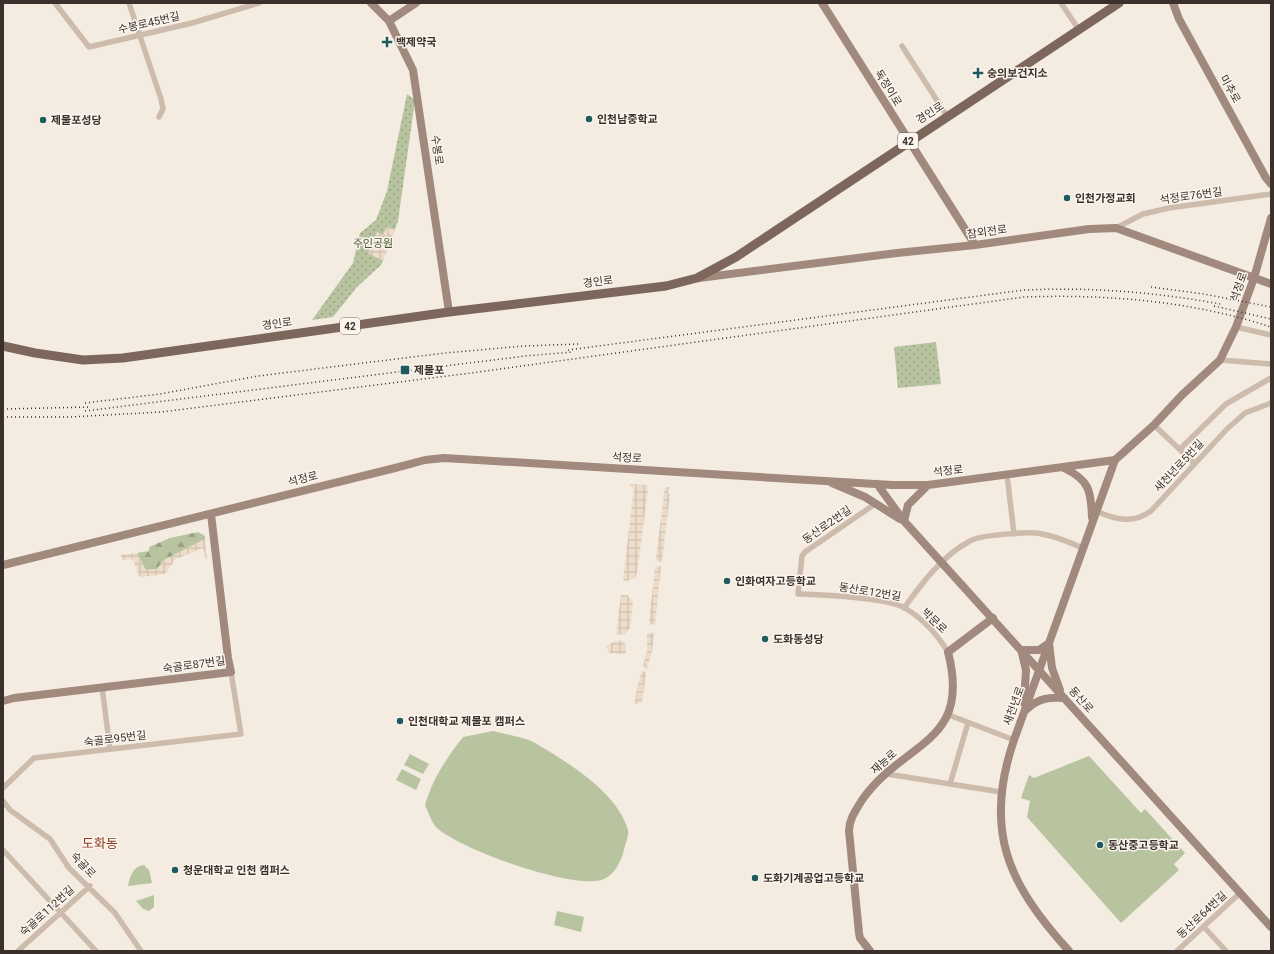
<svg xmlns="http://www.w3.org/2000/svg" width="1274" height="954" viewBox="0 0 1274 954" font-family="Roboto,'Noto Sans KR',sans-serif">
<style>
.green{fill:#b8c4a0}
.forest{fill:url(#forest-firs)}
.park{fill:url(#park-dots)}
.plaza{fill:url(#plaza-grid)}
.lines{fill:none;stroke-linecap:round;stroke-linejoin:round}
.street{stroke:#cdbbac;stroke-width:5.5}
.secondary{stroke:#a18a7d;stroke-width:8}
.primary{stroke:#7d675c;stroke-width:9}
.rail{stroke:#3b302b;stroke-width:1.5;stroke-dasharray:1 3;stroke-linecap:butt}
.poi-dot{fill:#1f5a5e;stroke:#fbf5ee;stroke-width:1.5}
.labels{text-anchor:middle;dominant-baseline:central;stroke-width:3;stroke-linejoin:round;paint-order:stroke}
.shield{fill:#fbf5ee;stroke:#756b66;stroke-width:1}
.shield-label{font-size:10px;font-weight:bold;fill:#3b302b}
.street-label{font-size:11px;fill:#3b302b;stroke:#fbf5ee}
.poi-label{font-size:11px;font-weight:bold;fill:#3b302b;stroke:#fbf5ee;text-anchor:start}
.park-label{font-size:11px;fill:#4a5a2e;stroke:#fbf5ee}
.quarter-label{font-size:13px;fill:#8c3b22;stroke:#fbf5ee}
</style>
<defs>
<pattern id="forest-firs" width="22" height="20" patternUnits="userSpaceOnUse"><rect width="22" height="20" fill="#b8c4a0"/><path d="M5 1l3.5 6h-7zM16 11l3.5 6h-7z" fill="#97a083"/></pattern>
<pattern id="park-dots" width="8" height="8" patternUnits="userSpaceOnUse"><rect width="8" height="8" fill="#b8c4a0"/><path d="M2 2h.1M6 6h.1" fill="none" stroke="#97a083" stroke-width="1.8" stroke-linecap="round"/></pattern>
<pattern id="plaza-grid" width="8" height="8" patternUnits="userSpaceOnUse"><rect width="8" height="8" fill="#ecdcc8"/><path d="M0 4h8M4 0v8" fill="none" stroke="#cbbdac"/></pattern>
</defs>
<rect width="100%" height="100%" fill="#f4ebe1"/>
<path class="green" d="M493,731C505,734 517,736 529,740C535,742 541,747 547,750C576,768 618,795 628,830C629,836 625,845 624,850C621,861 616,872 606,878C581,894 456,848 436,827C431,821 428,811 425,805C433,778 446,759 463,737Z
M410,754L429,764L423,774L404,765Z
M1089,756L1141,813L1145,809L1185,853L1174,864L1179,870L1121,923L1027,817L1030,801L1021,798L1029,775L1034,778Z
M402,769L421,779L416,790L396,780Z
M144,865L149,870L152,883L128,886C130,877 133,866 144,865Z
M154,895V907L149,911L143,909L136,901Z
M557,911L584,917L581,932L554,925Z"/>
<path class="forest" d="M198,532L205,536V539L164,560L157,569L145,570L137,553L149,551V547L170,538Z"/>
<path class="park" d="M407,94L415,100L398,221L381,265L357,287L333,317L312,320L353,263L360,233L376,220L387,191Z
M936,342L941,384L898,388L894,347Z"/>
<path class="plaza" d="M387,226L395,230L383,261L368,253L377,232L383,235Z
M630,484L647,485L648,489L637,573L635,578L626,581L623,580L634,488L631,487Z
M665,487H669L668,494H670L662,562L657,561L656,558Z
M205,539L207,559L206,560L203,548L176,559L165,574L141,577L138,575L137,569L132,559L122,560L121,555L137,553L146,570L157,569L164,560Z
M657,566H661L655,625L650,624L649,621L655,569Z
M621,595H627L633,601L630,628L625,634L616,635Z
M649,633H654L652,651L647,669L643,666L647,651V635Z
M615,641H622L626,645V654L610,653L606,647Z
M642,671L646,672L642,702L635,704L637,687Z"/>
<g class="lines">
<path class="street" d="M55,3L89,47L192,23L259,3
M129,3L161,99L163,109L159,117
M1061,3L1079,30
M902,46L947,116
M1116,228L1143,214L1169,208L1271,194
M1236,327L1271,335
M1220,360L1271,364
M1154,425L1194,463
M1180,449L1226,404L1271,378
M1007,475L1014,534
M875,504L805,552L802,556L798,594C823,595 884,597 905,608C923,619 937,634 948,652
M1096,511C1116,520 1133,524 1151,511L1227,429L1245,413L1271,403
M904,608C922,583 943,555 970,541C980,535 1030,531 1042,534C1056,536 1070,543 1083,548
M102,687L110,749
M949,715L1014,740
M887,774L1001,792
M950,784L968,723
M3,788L34,758L241,734L231,672
M3,801L10,810L50,839L69,868L115,913L141,951
M3,850L96,951
M1204,927L1226,951
M18,951L90,886
M1177,951L1240,893"/>
<path class="secondary" d="M371,3L389,21L413,70L449,312
M822,3L975,245
M1173,3L1179,19L1266,178L1271,184
M389,21L416,3
M699,278L897,253L975,245L1089,229L1116,228L1271,284
M1064,468C1089,480 1091,490 1092,517
M832,483L865,497L900,519
M877,484L904,521L1271,927
M904,521L908,505L928,485
M3,565L395,468L425,460L444,458L892,485H928L1115,460L1154,425L1182,395L1220,360L1236,327L1254,278L1271,218
M1021,650H1039L1049,643L1052,668L1060,690
M1022,653L1026,670L1024,703
M3,701L14,698L231,672L228,658L211,514
M1026,710C1038,698 1049,697 1064,698
M870,951L860,938L859,933L849,831C849,819 856,810 862,800C904,740 972,745 948,652L993,618
M1069,951C1008,884 983,830 1014,740L1115,460"/>
<path class="primary" d="M3,346L35,353L83,360L123,358L449,312L666,286L697,278L736,257L1119,3"/>
<path class="rail" d="M1151,287L1204,294L1271,307
M1214,306L1271,319
M568,350L1024,290C1092,287 1154,292 1220,304
M85,403L160,394L258,376L445,353L524,346L579,344
M3,409L91,407
M85,411L525,356L573,352
M3,417H70L161,412L471,373L1024,297C1107,294 1192,301 1271,327"/>
</g>
<g class="poi-dot">
<path d="M385 36h4v4h4v4h-4v4h-4v-4h-4v-4h4z"/>
<path d="M976 67h4v4h4v4h-4v4h-4v-4h-4v-4h4z"/>
<circle cx="589" cy="119" r="4"/>
<circle cx="43" cy="120" r="4"/>
<circle cx="1067" cy="198" r="4"/>
<rect x="400" y="365" width="10" height="10" rx="2"/>
<circle cx="727" cy="581" r="4"/>
<circle cx="765" cy="639" r="4"/>
<circle cx="400" cy="721" r="4"/>
<circle cx="1100" cy="845" r="4"/>
<circle cx="175" cy="870" r="4"/>
<circle cx="755" cy="878" r="4"/>
</g>
<g class="labels">
<g class="shield">
<rect x="898" y="133" width="20" height="16" rx="3"/>
<rect x="340" y="318" width="20" height="16" rx="3"/>
</g>
<g class="shield-label">
<text x="908" y="141">42</text>
<text x="350" y="326">42</text>
</g>
<g class="street-label">
<text transform="translate(149 23) rotate(-13)">수봉로45번길</text>
<text transform="translate(888 88) rotate(58)">독정이로</text>
<text transform="translate(1230 89) rotate(61)">미추로</text>
<text transform="translate(930 113) rotate(-33)">경인로</text>
<text transform="translate(437 150) rotate(82)">수봉로</text>
<text transform="translate(1191 196) rotate(-8)">석정로76번길</text>
<text transform="translate(987 232) rotate(-8)">참외전로</text>
<text transform="translate(598 282) rotate(-7)">경인로</text>
<text transform="translate(1239 287) rotate(-71)">석정로</text>
<text transform="translate(277 324) rotate(-8)">경인로</text>
<text transform="translate(627 458) rotate(3)">석정로</text>
<text transform="translate(1179 466) rotate(-47)">새천년로5번길</text>
<text transform="translate(948 471) rotate(-6)">석정로</text>
<text transform="translate(303 479) rotate(-14)">석정로</text>
<text transform="translate(827 525) rotate(-35)">동산로2번길</text>
<text transform="translate(870 592) rotate(9)">동산로12번길</text>
<text transform="translate(934 621) rotate(44)">박문로</text>
<text transform="translate(194 665) rotate(-8)">숙골로87번길</text>
<text transform="translate(1081 700) rotate(48)">동산로</text>
<text transform="translate(1014 706) rotate(-70)">새천년로</text>
<text transform="translate(115 739) rotate(-7)">숙골로95번길</text>
<text transform="translate(884 762) rotate(-42)">재능로</text>
<text transform="translate(83 865) rotate(47)">숙골로</text>
<text transform="translate(47 911) rotate(-42)">숙골로112번길</text>
<text transform="translate(1202 915) rotate(-43)">동산로64번길</text>
</g>
<g class="poi-label">
<text x="396" y="42">백제약국</text>
<text x="987" y="73">숭의보건지소</text>
<text x="597" y="119">인천남중학교</text>
<text x="51" y="120">제물포성당</text>
<text x="1075" y="198">인천가정교회</text>
<text x="414" y="370">제물포</text>
<text x="735" y="581">인화여자고등학교</text>
<text x="773" y="639">도화동성당</text>
<text x="408" y="721">인천대학교 제물포 캠퍼스</text>
<text x="1108" y="845">동산중고등학교</text>
<text x="183" y="870">청운대학교 인천 캠퍼스</text>
<text x="763" y="878">도화기계공업고등학교</text>
</g>
<g class="park-label">
<text x="373" y="243">주인공원</text>
</g>
<g class="quarter-label">
<text x="100" y="843">도화동</text>
</g>
</g>
<rect width="1274" height="954" fill="none" stroke="#3b302b" stroke-width="8"/>
</svg>
